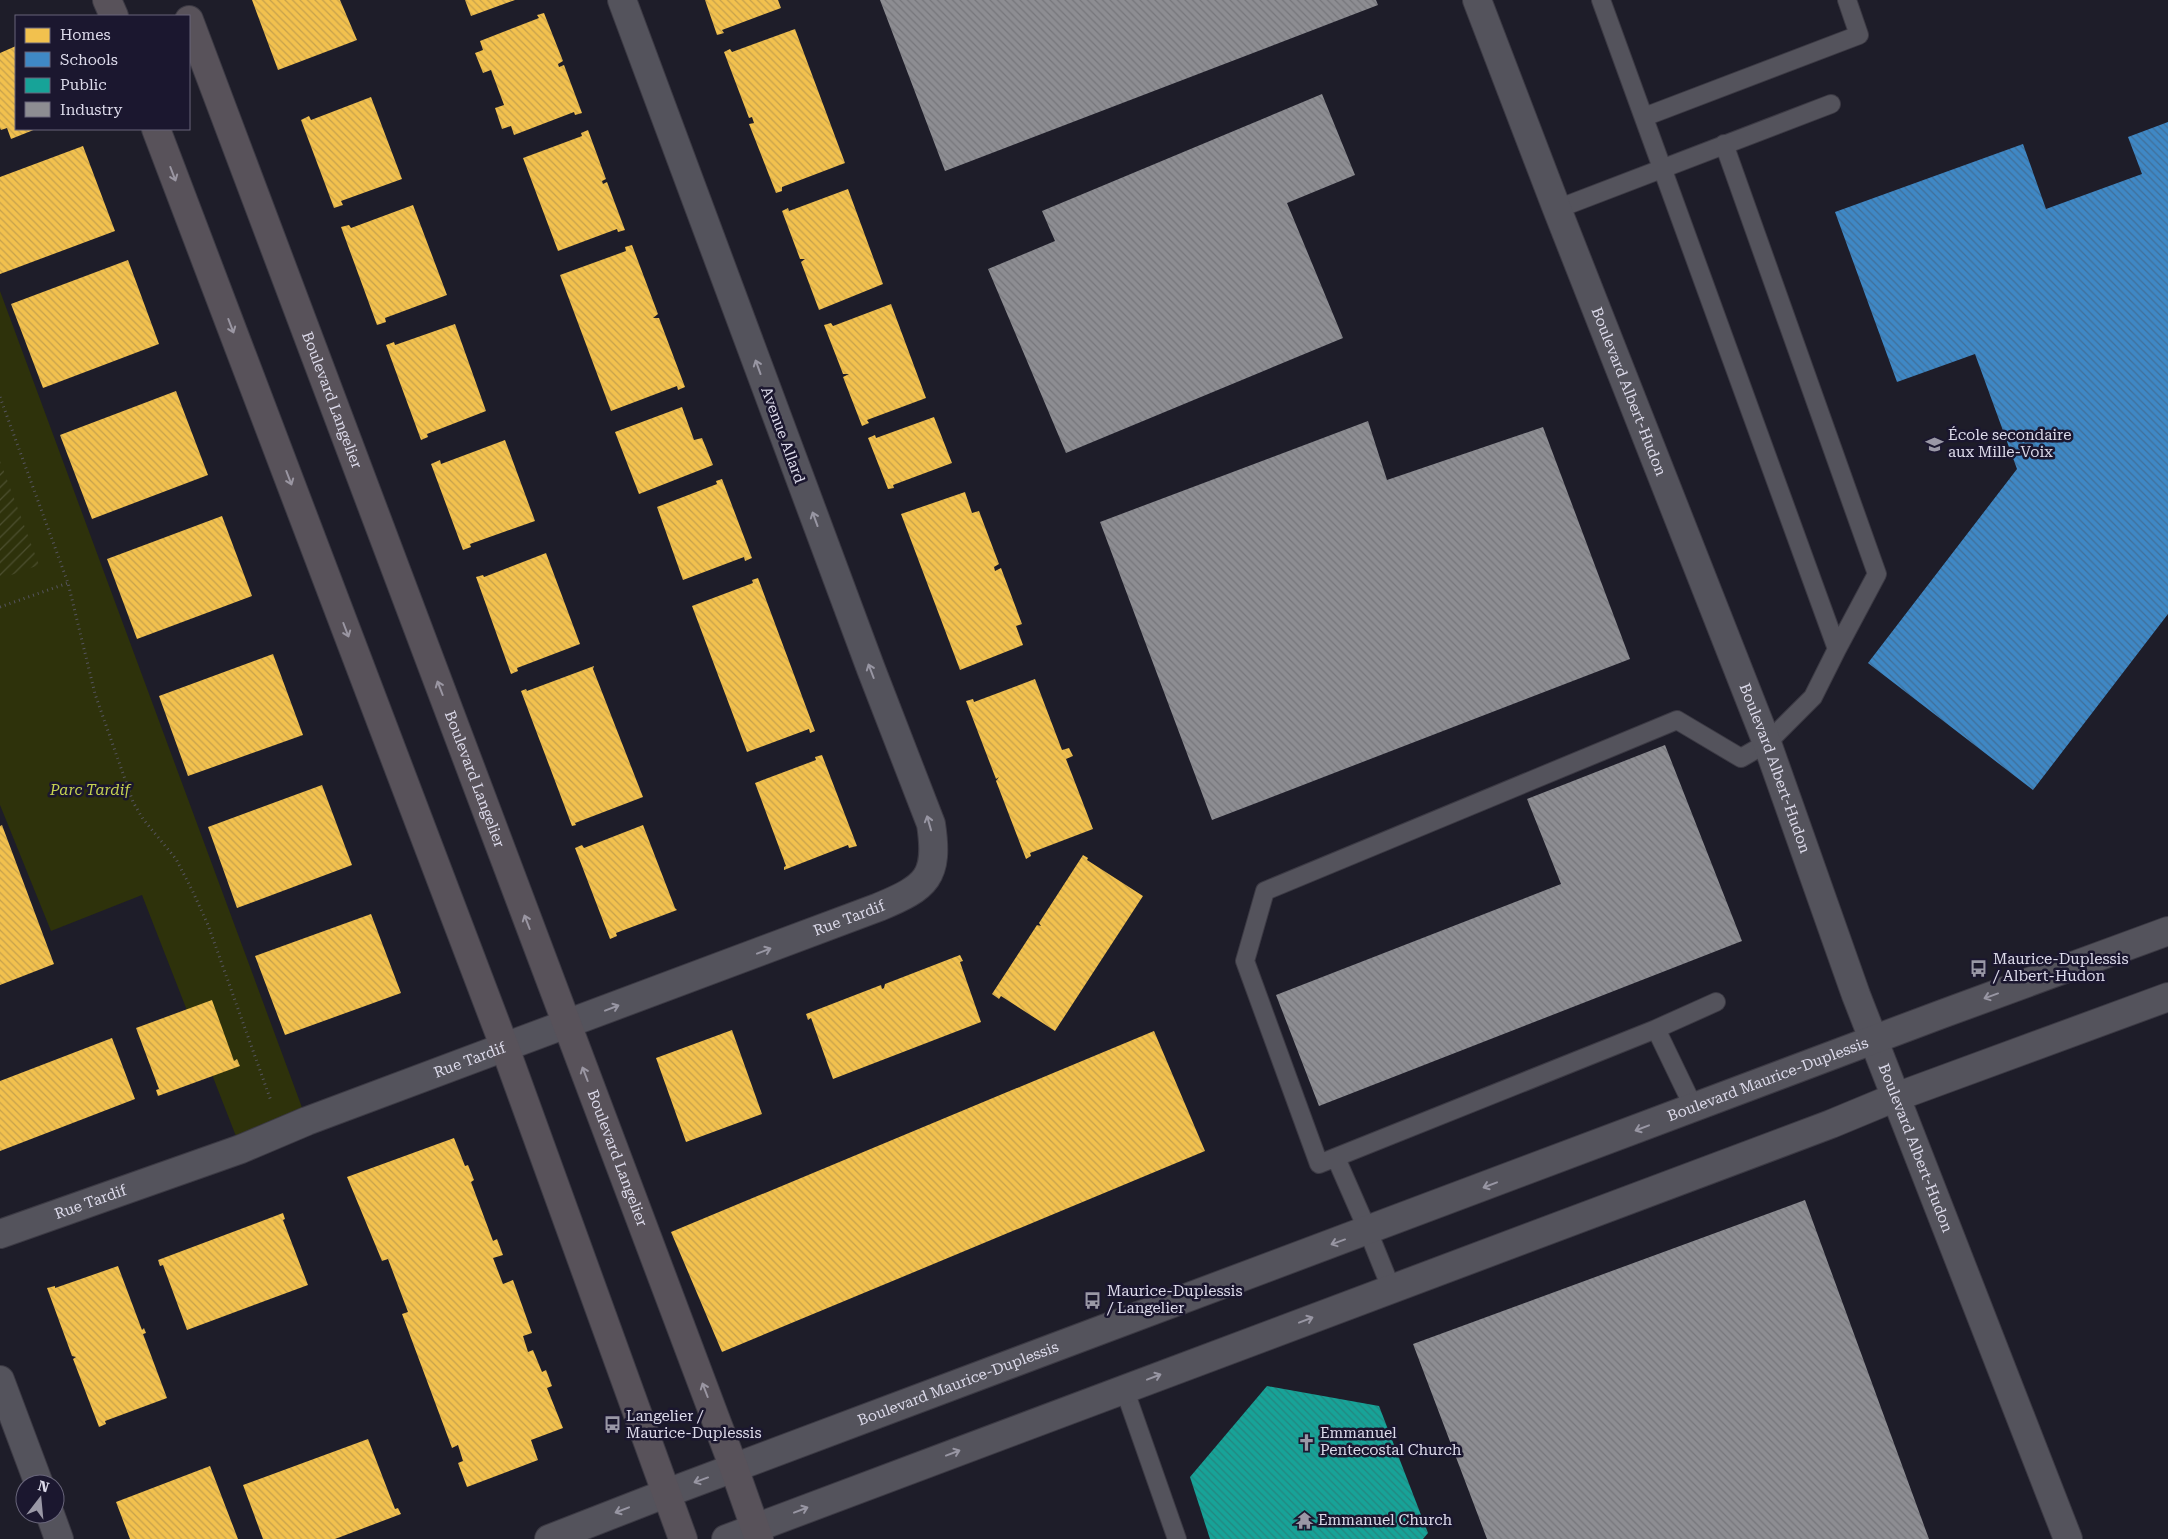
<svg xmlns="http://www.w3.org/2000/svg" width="2168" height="1539" viewBox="0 0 2168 1539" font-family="'Roboto Serif',serif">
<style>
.green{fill:#2e320b}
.garden{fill:url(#garden-furrows)}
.homes{fill:url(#homes-back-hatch)}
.schools{fill:url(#schools-back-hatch)}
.public{fill:url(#public-back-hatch)}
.industry{fill:url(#industry-back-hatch)}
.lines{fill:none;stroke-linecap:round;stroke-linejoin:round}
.service-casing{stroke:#3c3a44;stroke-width:20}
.minor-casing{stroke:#3c3a44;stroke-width:30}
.tertiary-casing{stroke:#3c3a44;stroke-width:30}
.secondary-casing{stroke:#3c3a44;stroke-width:30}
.path{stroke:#55545e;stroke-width:3;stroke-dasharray:1 4;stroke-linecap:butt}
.service{stroke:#54535c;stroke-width:18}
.minor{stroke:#54535c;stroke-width:28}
.tertiary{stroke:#54535c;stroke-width:28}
.secondary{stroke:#58525a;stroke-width:28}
.oneway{stroke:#9a96a2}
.oneway2{stroke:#9896a3}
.labels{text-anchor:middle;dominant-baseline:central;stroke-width:5;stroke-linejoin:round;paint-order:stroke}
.street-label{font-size:15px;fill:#dcdaea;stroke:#1b172f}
.poi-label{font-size:15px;fill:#dcdaea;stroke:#1b172f;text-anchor:start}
.park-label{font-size:15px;font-style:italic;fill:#c6d350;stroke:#1b172f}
</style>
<defs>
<pattern id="garden-furrows" width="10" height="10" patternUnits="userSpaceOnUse" patternTransform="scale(1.25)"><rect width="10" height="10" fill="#2e320b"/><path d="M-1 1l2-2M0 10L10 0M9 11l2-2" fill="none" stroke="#4c4f2f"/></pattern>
<pattern id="homes-back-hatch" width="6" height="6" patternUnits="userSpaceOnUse" patternTransform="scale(1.25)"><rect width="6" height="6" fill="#f2c14e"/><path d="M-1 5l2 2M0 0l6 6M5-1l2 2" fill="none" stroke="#c6a14c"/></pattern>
<pattern id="schools-back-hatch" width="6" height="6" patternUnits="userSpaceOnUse" patternTransform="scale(1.25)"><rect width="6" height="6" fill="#3f88c5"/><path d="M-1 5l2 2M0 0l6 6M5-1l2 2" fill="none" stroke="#406f99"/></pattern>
<pattern id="public-back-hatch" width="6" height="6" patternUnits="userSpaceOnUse" patternTransform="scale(1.25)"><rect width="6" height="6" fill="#17a398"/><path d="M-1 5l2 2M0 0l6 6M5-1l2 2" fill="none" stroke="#24867f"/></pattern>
<pattern id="industry-back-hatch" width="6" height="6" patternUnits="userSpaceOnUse" patternTransform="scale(1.25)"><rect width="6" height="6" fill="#8d8d92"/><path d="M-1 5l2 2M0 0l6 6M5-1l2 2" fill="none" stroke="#76767b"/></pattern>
</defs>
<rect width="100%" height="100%" fill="#1e1d29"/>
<path class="green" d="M0,291L307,1121L241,1149L142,895L51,931L0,805Z"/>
<path class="garden" d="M0,461L39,565L0,579Z"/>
<path class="homes" d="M252,0H340L357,40L278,70Z
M465,0H515L471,16Z
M705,0H778L781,8L722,30L724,33L717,35Z
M544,13L563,61L558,64L559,67L564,65L582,113L575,115L574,112L514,135L511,126L502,129L495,108L504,105L491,70L483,73L475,53L483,50L480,41L539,18L537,15Z
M795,29L845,163L782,187V191L776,193L749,124L754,123L752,117L749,118L724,52L730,49L732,52Z
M16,46V129H36L11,139L7,128L1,130L0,128V53Z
M371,97L402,179L341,201L343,205L334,208L301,120L309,116L311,120Z
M588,130L606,179L602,181L603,184L607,182L625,230L618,232L617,229L558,251L523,158L582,136L581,133Z
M83,146L115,231L0,274V177Z
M848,189L883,284L819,310L801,262L805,259H800L782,211L788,208L789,211Z
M413,205L447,295L385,318L386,322L377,325L341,227L349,225L351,228Z
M632,245L658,314L653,318H659L685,387L678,390L677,386L611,411L560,275L626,251L625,247Z
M128,260L159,344L43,388L11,304Z
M891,304L926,398L867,420L869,423L862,426L843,377L849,374H843L824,325L831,323L833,326Z
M455,324L486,411L427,434L428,437L421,440L386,345L394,342L395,345Z
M176,391L208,475L92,519L60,435Z
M682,407L694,440L702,438L713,465L639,494L615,432Z
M934,417L952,463L893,485L894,488L888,489L868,438L875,435L876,438Z
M505,440L535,521L470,544L471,547L463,550L431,464L440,460L441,464Z
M722,479L752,558L745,561L744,557L683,580L657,507L717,484L716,481Z
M965,492L972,513L979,511L999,564L994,567L995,571L1001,568L1022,624L1016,626L1023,645L960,670L901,514Z
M222,516L252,596L137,639L107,559Z
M546,553L580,644L517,668L518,671L511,674L476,577L483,575L484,577Z
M758,578L815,731L810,733L809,729L747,752L692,606L753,583L752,580Z
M273,654L303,735L188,776L159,696Z
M594,666L593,669L643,797L575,823L576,825L572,826L521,691L526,689L527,691Z
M1035,679L1062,750L1069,748L1073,756L1066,759L1093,829L1030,853L1031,856L1026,859L996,781L999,777L996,779L966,701L973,699L974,702Z
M822,755L857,846L849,848L848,845L784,870V867L786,866L755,783L816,760L815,757Z
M322,785L352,865L237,908L208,827Z
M2,825L54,964L0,985V826Z
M643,825L675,908L677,910L616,933L617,936L610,939L575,848L582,845L584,848Z
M1083,855L1088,858L1087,860L1143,896L1055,1031L1001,996L999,999L992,994L1037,925L1041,926L1039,923Z
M371,914L401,993L285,1035L255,956Z
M960,955L963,961L960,962L981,1022L833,1079L811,1018L808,1020L806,1014L881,985L882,989L884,988L885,984Z
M212,1000L234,1061L237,1059L240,1066L158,1096L156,1090L159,1089L136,1028Z
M732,1030L762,1114L686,1142L656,1058Z
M1154,1031L1205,1151L722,1352L671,1232Z
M112,1038L135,1099L0,1151V1081Z
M454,1138L465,1166L468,1165L474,1180L471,1182L493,1241L497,1239L503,1255L493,1258L503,1284L513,1280L532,1333L523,1336L528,1352L533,1350L542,1372L546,1370L552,1386L547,1388L563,1428L531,1440L538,1460L467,1487L458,1463L463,1461L458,1445L452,1448L402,1314L408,1312L388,1259L382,1261L347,1177Z
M283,1213L285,1219L283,1220L308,1285L187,1330L163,1265L160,1266L158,1260Z
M118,1266L142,1330L144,1328L146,1333L143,1334L167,1398L105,1421L106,1424L99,1427L73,1359L76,1357L72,1356L47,1288L55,1286V1288Z
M368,1439L395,1509L398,1508L401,1514L335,1539H263L243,1485Z
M210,1466L238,1539H130L116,1502Z"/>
<path class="schools" d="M2168,122V614L2033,790L1868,663L2017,469L1975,354L1897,382L1835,212L2023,144L2046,209L2142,174L2128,137Z"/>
<path class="public" d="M1267,1386L1379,1406L1428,1533L1423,1539H1210L1190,1477Z"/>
<path class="industry" d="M880,0H1376L1378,5L945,171Z
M1322,94L1355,175L1287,203L1343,338L1066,453L988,269L1055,241L1042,211Z
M1368,421L1387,480L1543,427L1630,659L1212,820L1100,522Z
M1665,745L1742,941L1319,1106L1276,995L1561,884L1527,799Z
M1805,1200L1929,1539H1487L1413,1344Z"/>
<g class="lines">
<defs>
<path id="service" d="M1601,0L1837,649L1877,574L1724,144
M1644,117L1859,35L1847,0
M1557,209L1831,104
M1656,1029L1716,1002
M1694,1108L1656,1029L1319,1164L1245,961L1265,891L1677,720L1741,758L1767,743L1813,697L1837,649
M1336,1158L1368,1231L1391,1288
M1124,1388L1177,1539"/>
<g id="minor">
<path id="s1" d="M0,1234L241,1149L307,1121L879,907C927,887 939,877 931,824L871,669L622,0"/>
<path d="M0,1380L39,1484"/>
<path d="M50,1514L59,1539"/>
<path d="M549,1539L667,1493"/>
</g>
<g id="tertiary">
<path id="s2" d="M1477,0L1557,209L1767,743L1856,995L2068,1539"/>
<path id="s3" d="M667,1493L1942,1014L2168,931"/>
<path d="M726,1539L1831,1124L1896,1097L2168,997"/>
</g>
<g id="secondary">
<path d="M107,0L114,16"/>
<path id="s4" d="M189,20L734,1468L759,1539"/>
<path d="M156,129L505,1048L683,1539"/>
</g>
</defs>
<use href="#service" class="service-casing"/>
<use href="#minor" class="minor-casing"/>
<use href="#tertiary" class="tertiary-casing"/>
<use href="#secondary" class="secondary-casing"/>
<path class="path" d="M0,397L68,583L95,694L133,802L143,819L176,859L193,892L208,925L271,1101
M0,607L68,583"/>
<use href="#service" class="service"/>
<use href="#minor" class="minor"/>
<use href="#tertiary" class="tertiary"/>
<use href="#secondary" class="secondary"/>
</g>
<defs><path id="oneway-shaft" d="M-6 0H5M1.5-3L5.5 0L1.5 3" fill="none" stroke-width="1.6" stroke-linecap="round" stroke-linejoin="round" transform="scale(1.25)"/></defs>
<g class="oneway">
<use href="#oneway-shaft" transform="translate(173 174) rotate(69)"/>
<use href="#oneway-shaft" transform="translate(231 326) rotate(69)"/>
<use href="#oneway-shaft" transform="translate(289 478) rotate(69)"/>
<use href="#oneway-shaft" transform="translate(346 630) rotate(69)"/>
<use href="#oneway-shaft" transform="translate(440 688) rotate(-111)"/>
<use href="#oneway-shaft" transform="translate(527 922) rotate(-111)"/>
<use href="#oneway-shaft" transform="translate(585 1074) rotate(-111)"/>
<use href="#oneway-shaft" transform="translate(705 1390) rotate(-111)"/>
</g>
<g class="oneway2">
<use href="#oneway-shaft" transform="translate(758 367) rotate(-110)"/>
<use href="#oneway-shaft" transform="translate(815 519) rotate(-110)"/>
<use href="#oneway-shaft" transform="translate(871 671) rotate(-111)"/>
<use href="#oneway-shaft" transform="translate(929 823) rotate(-106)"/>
<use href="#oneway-shaft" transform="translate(764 951) rotate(-21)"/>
<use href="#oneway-shaft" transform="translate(1991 996) rotate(160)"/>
<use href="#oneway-shaft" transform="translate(612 1008) rotate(-21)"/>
<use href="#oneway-shaft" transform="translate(1642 1128) rotate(159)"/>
<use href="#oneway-shaft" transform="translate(1490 1185) rotate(159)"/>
<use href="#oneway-shaft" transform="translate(1338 1242) rotate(160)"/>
<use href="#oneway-shaft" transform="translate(1306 1320) rotate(-21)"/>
<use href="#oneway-shaft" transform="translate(1154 1377) rotate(-21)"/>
<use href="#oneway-shaft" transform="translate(953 1453) rotate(-21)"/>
<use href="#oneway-shaft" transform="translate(701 1480) rotate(160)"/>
<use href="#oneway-shaft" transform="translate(622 1510) rotate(159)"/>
<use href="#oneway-shaft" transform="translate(801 1510) rotate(-21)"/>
</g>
<defs>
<symbol id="school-bare" viewBox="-9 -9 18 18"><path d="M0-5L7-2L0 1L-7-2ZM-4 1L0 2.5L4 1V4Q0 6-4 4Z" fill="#9a98a6" stroke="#1b172f" stroke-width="2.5" paint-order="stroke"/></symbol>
<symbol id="bus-bare" viewBox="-9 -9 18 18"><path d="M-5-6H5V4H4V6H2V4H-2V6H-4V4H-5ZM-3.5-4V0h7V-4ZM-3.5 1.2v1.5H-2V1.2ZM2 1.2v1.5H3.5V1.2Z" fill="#9a98a6" stroke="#1b172f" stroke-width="2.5" paint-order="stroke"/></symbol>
<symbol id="church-bare" viewBox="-9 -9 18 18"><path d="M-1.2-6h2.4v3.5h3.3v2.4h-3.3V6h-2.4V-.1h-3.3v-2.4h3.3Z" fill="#9a98a6" stroke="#1b172f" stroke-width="2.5" paint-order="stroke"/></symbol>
<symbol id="temple-bare" viewBox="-9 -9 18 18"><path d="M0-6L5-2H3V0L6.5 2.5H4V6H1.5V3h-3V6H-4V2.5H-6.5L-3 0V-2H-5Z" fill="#9a98a6" stroke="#1b172f" stroke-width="2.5" paint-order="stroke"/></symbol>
</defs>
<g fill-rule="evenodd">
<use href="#school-bare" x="1922" y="432" width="25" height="25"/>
<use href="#bus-bare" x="1966" y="956" width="25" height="25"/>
<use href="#bus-bare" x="1080" y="1288" width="25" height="25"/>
<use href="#bus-bare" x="600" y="1412" width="25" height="25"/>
<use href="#church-bare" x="1294" y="1430" width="25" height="25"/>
<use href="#temple-bare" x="1292" y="1508" width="25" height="25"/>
</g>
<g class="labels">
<g class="street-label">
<text stroke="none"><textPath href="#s2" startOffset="420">Boulevard Albert-Hudon</textPath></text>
<text stroke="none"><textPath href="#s4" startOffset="406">Boulevard Langelier</textPath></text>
<text transform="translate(783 435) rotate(70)">Avenue Allard</text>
<text stroke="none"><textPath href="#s2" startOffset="824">Boulevard Albert-Hudon</textPath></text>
<text stroke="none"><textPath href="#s4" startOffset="811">Boulevard Langelier</textPath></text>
<text stroke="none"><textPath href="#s1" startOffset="906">Rue Tardif</textPath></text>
<text stroke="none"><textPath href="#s1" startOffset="501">Rue Tardif</textPath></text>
<text stroke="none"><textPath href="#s3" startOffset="1176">Boulevard Maurice-Duplessis</textPath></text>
<text stroke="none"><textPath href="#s2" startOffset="1229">Boulevard Albert-Hudon</textPath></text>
<text stroke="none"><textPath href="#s4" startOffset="1216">Boulevard Langelier</textPath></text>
<text stroke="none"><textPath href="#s1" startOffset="96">Rue Tardif</textPath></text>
<text stroke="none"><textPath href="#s3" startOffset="311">Boulevard Maurice-Duplessis</textPath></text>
</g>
<g class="poi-label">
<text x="1948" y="435">École secondaire<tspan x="1948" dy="17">aux Mille-Voix</tspan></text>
<text x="1993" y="959">Maurice-Duplessis<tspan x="1993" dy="17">/ Albert-Hudon</tspan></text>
<text x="1107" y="1291">Maurice-Duplessis<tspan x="1107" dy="17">/ Langelier</tspan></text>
<text x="626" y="1416">Langelier /<tspan x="626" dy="17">Maurice-Duplessis</tspan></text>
<text x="1320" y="1433">Emmanuel<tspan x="1320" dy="17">Pentecostal Church</tspan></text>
<text x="1318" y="1520">Emmanuel Church</text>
</g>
<g class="park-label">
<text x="90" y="790">Parc Tardif</text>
</g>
</g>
<rect x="15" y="15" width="175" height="115" fill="#1b172f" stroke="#68657a"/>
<rect x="25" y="28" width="25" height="15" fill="#f2c14e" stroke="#68657a"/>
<text x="60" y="40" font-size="15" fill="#dcdaea">Homes</text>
<rect x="25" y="52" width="25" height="15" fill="#3f88c5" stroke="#68657a"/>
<text x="60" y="65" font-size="15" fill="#dcdaea">Schools</text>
<rect x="25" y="78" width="25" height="15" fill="#17a398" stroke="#68657a"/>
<text x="60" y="90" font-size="15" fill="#dcdaea">Public</text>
<rect x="25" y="102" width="25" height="15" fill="#8d8d92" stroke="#68657a"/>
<text x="60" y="115" font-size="15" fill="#dcdaea">Industry</text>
<g transform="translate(40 1499) rotate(16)"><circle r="24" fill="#1b172f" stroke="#68657a"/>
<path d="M0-4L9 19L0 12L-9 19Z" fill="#9a98a6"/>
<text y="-8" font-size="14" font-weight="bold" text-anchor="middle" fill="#dcdaea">N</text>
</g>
</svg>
